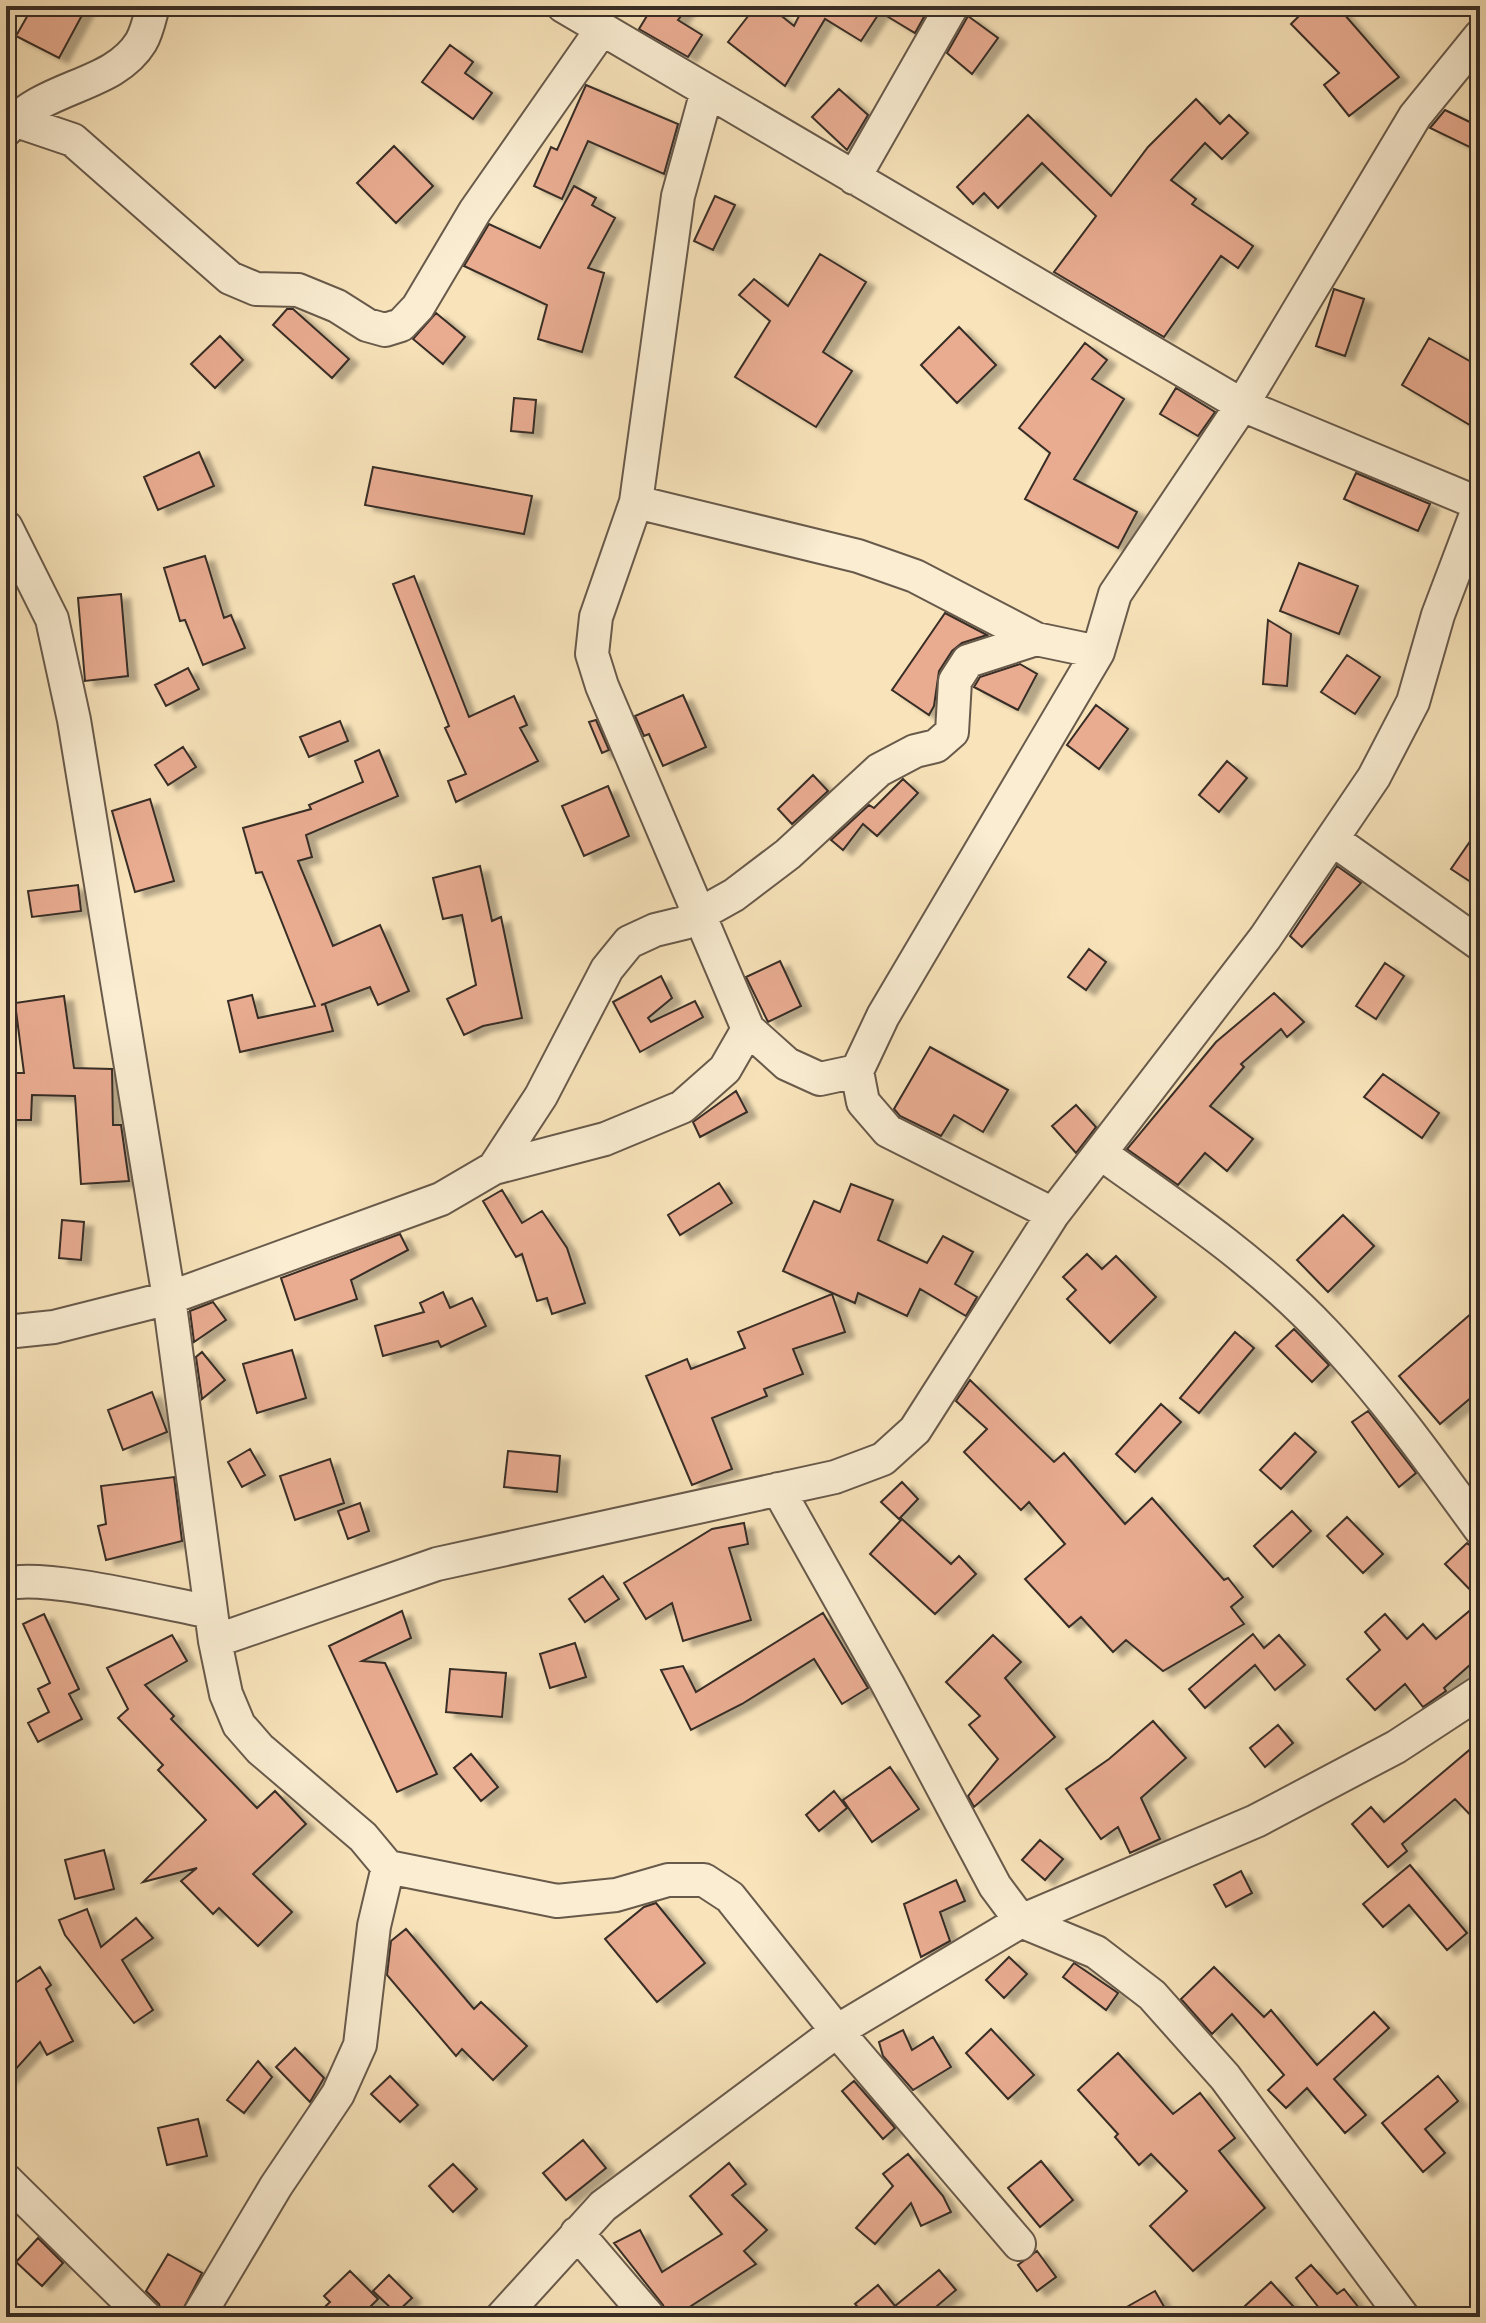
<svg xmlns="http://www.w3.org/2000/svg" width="1486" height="2323" viewBox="0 0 1486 2323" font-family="'Sorts Mill Goudy',serif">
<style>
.building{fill:#e9ac91;stroke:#382d26;stroke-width:2;filter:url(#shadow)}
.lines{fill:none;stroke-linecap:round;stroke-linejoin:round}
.minor-casing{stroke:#685a4b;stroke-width:36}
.minor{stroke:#faedd2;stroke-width:32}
</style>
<defs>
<filter id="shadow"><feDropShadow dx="9" dy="5" stdDeviation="2" flood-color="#0004"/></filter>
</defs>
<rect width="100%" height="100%" fill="#f8e3ba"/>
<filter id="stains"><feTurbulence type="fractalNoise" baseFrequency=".0025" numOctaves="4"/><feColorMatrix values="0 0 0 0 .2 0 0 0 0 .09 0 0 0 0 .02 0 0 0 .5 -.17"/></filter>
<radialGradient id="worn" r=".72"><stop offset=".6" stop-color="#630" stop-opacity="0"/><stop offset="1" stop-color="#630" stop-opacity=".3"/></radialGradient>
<path class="building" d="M33,6H87L59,58L16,36Z
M653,6H689L678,20L702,35L688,57L639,29Z
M756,6H769L794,26L804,6H930L915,33L880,12L861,41L825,19L785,86L728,42Z
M1309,6H1337L1399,77L1349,116L1324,85L1339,73L1291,24Z
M968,16L998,38L972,74L947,53Z
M450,45L473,62L465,73L492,93L473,119L422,82Z
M586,85L678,124L664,174L588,141L562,199L534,186L551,147L557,150Z
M839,89L868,115L847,150L812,117Z
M1196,99L1220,124L1229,115L1248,133L1222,159L1205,143L1171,180L1196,199L1192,204L1253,246L1238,268L1221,256L1164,337L1054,272L1096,216L1042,163L998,208L984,193L973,204L957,187L1028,115L1111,196L1148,147Z
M1445,110L1480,127V152L1430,128Z
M394,146L433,186L396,223L357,183Z
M574,186L596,198L592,205L615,218L588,268L604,273L582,352L538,339L547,305L464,266L489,224L540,248Z
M715,196L735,205L713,250L694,241Z
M820,254L866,282L823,352L852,371L816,427L735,377L770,321L739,295L754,279L788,306Z
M1334,289L1364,299L1345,356L1316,346Z
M287,309H293L349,359L332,378L273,325Z
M436,313L465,337L443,364L413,339Z
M959,327L996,365L957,403L921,365Z
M220,336L243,360L215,388L191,364Z
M1429,338L1480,367V431L1402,385Z
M1085,343L1107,360L1092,379L1124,399L1074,479L1137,512L1118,548L1025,499L1050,453L1019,428Z
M1176,388L1215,412L1198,436L1160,414Z
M514,398L536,400L533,433L511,431Z
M199,452L214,486L158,510L144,477Z
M373,467L532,496L524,534L365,505Z
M1356,473L1430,504L1418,531L1344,499Z
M205,556L224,618L231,615L245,648L203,665L185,620L180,621L164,568Z
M1299,563L1358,586L1339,634L1280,611Z
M414,576L469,717L514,696L527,725L520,728L538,761L456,802L448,781L466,774L445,728L449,726L393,584Z
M121,594L128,676L85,681L78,598Z
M945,613L987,635L962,643L952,651L939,671L934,706L929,715L892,690Z
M1268,620L1291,634L1287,686L1263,684Z
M1347,655L1380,677L1355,714L1321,692Z
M1020,664L1037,674L1018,710L974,687L980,677Z
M188,668L199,689L166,706L155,685Z
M683,695L706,747L663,766L649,734L644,736L635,716Z
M1096,705L1128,729L1099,769L1067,745Z
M596,720L609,750L602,753L589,722Z
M340,721L348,741L309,757L300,737Z
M183,747L196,767L168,785L155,765Z
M379,750L398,796L306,835L312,857L298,861L333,946L380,925L409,991L378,1005L370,987L321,1005L325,1004L333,1031L240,1052L228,1001L252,995L258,1018L315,1006L262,872L256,873L243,828L311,809L309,805L363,782L355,761Z
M1227,761L1247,778L1219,812L1199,795Z
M813,775L828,791L792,824L778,809Z
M903,779L918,793L877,836L863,824L843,850L831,840L869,805L874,808Z
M608,786L629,836L584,856L562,806Z
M150,799L174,881L135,892L112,811Z
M1480,827V888L1451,869Z
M480,866L492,921L501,917L522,1018L483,1026L464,1035L447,999L476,985L462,915L443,919L433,878Z
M1337,866L1361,883L1302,947L1290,936Z
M78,885L81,911L32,917L28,891Z
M1089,949L1106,962L1086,990L1068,977Z
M780,961L801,1006L768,1022L746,977Z
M1385,963L1404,976L1376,1019L1356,1006Z
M661,976L672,998L648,1018L651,1022L695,1001L703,1017L640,1052L613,1002Z
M1274,993L1304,1022L1287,1037L1281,1029L1241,1064L1244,1067L1210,1106L1253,1139L1227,1171L1205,1153L1178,1185L1127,1149L1216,1042Z
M64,996L74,1068L112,1069L113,1125H121L129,1181L81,1184L75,1096L32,1095L31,1120H6V1073H24L15,1003Z
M930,1047L1008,1090L983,1132L954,1115L941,1136L900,1116L894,1109Z
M1383,1074L1439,1113L1422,1138L1364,1097Z
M736,1091L747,1112L700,1137L693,1122Z
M1076,1105L1096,1127L1076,1153L1052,1126Z
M719,1183L732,1203L680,1235L668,1215Z
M851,1184L893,1200L878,1240L927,1263L943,1236L973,1252L955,1284L977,1297L966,1316L920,1289L907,1316L858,1293L855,1303L783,1271L814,1201L840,1212Z
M502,1190L522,1223L542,1211L567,1248L585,1303L552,1314L547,1298L537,1301L522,1254L516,1257L483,1201Z
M1343,1215L1374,1246L1328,1292L1297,1260Z
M62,1220L84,1222L81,1260L59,1258Z
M400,1234L408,1250L351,1280L357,1299L295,1320L281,1278Z
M1087,1254L1102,1269L1116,1256L1156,1297L1110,1343L1067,1299L1076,1290L1063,1277Z
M443,1292L450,1308L472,1298L486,1326L441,1347L438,1341L383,1356L375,1326L424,1312L420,1303Z
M832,1294L845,1332L793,1349L803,1374L764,1389L767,1396L712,1418L732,1469L692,1485L646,1376L687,1359L691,1369L745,1348L738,1332Z
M213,1302L226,1320L194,1342L190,1311Z
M1480,1306V1390L1440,1424L1399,1376Z
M1294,1329L1329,1365L1312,1382L1276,1346Z
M1235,1332L1254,1348L1199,1413L1180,1398Z
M292,1350L306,1398L257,1413L243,1364Z
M202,1352L225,1380L202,1399L196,1357Z
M970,1380L1054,1462L1064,1453L1125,1524L1152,1498L1224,1580L1228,1578L1243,1597L1231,1607L1244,1624L1163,1671L1126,1640L1113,1652L1081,1617L1069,1627L1025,1579L1065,1544L1029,1502L1021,1510L964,1452L987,1429L956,1401Z
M152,1392L167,1432L123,1450L108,1410Z
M1161,1404L1181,1422L1135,1472L1116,1454Z
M1368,1411L1416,1473L1399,1487L1352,1422Z
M1295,1433L1316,1452L1281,1489L1260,1470Z
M250,1449L265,1475L242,1487L228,1462Z
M508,1451L560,1456L557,1492L504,1487Z
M330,1459L344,1503L295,1520L280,1476Z
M174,1477L182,1541L106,1560L98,1526L106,1524L101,1486Z
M902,1482L918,1499L899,1519L881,1502Z
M360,1503L369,1531L348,1539L338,1511Z
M1292,1511L1311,1531L1273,1567L1254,1546Z
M1347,1517L1383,1554L1363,1573L1327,1536Z
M902,1519L951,1564L959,1556L976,1574L935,1614L870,1554Z
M744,1523L748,1544L729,1548L751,1620L683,1641L672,1603L646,1619L624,1583L712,1529Z
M1467,1543L1480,1554V1600L1445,1564Z
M603,1576L619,1599L585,1622L569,1599Z
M1480,1602V1656L1444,1688L1446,1691L1423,1707L1405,1684L1375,1710L1347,1679L1380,1650L1365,1632L1385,1614L1407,1639L1423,1624L1436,1639Z
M402,1611L411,1638L362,1661L385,1663L437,1774L397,1792L329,1646Z
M823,1613L868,1688L842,1704L814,1659L742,1704L691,1730L661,1670L683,1666L696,1692Z
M44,1614L79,1689L69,1694L82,1719L38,1742L28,1723L49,1712L38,1689L50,1683L23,1624Z
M1253,1634L1264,1648L1279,1635L1305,1665L1275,1690L1255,1665L1205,1708L1189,1689Z
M172,1635L187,1661L145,1685L174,1716L171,1719L257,1808L275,1791L306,1824L253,1874L292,1912L258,1946L219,1908L213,1914L181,1881L197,1868L143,1882L206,1820L158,1770L163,1765L118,1718L128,1709L107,1668Z
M993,1635L1021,1662L1005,1678L1055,1737L974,1807L968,1796L998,1759L969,1725L980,1716L946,1682Z
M575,1643L586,1677L550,1688L540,1654Z
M450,1669L506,1673L502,1717L446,1712Z
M1153,1721L1186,1758L1141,1798L1160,1839L1130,1853L1118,1827L1101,1839L1066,1789L1109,1759Z
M1278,1725L1293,1743L1265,1767L1250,1748Z
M1480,1741V1825L1455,1799L1402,1844L1407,1851L1388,1867L1352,1824L1371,1807L1384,1822Z
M471,1754L498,1787L481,1801L454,1768Z
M890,1767L919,1809L872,1842L843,1800Z
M834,1791L847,1808L819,1831L806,1815Z
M1040,1840L1063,1859L1045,1880L1022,1860Z
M104,1850L114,1889L75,1899L65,1860Z
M1410,1865L1467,1933L1447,1950L1409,1905L1383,1927L1363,1904Z
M1241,1871L1252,1893L1226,1907L1214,1885Z
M956,1880L965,1901L940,1912L950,1941L921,1957L904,1904Z
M656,1903L705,1963L657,2002L605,1939L644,1907Z
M87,1909L101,1947L136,1918L153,1938L122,1960L153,2010L134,2023L65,1935L59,1920Z
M406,1929L474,2009L481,2002L527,2046L493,2080L462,2049L456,2056L387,1975L391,1941Z
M1009,1957L1027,1974L1004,1998L986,1980Z
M1074,1963L1118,1993L1106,2010L1063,1977Z
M40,1967L51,1985L46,1989L73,2041L47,2055L40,2042L6,2080V1989Z
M1214,1967L1264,2017L1271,2010L1317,2065L1374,2012L1389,2028L1334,2079L1366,2115L1345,2133L1307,2088L1286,2108L1268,2090L1284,2075L1232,2014L1212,2034L1181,1999Z
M991,2029L1034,2075L1008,2099L966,2053Z
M903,2030L912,2050L933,2037L951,2067L913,2090L883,2056L879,2042Z
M295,2048L324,2078L310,2102L276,2067Z
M1118,2053L1173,2114L1200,2093L1235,2138L1219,2151L1265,2208L1193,2271L1150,2226L1187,2191L1151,2154L1139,2165L1115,2137L1118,2134L1078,2090Z
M258,2061L272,2077L244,2113L227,2100Z
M390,2076L418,2105L400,2122L371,2094Z
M1438,2076L1458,2101L1425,2129L1445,2153L1423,2172L1382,2123Z
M854,2081L895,2128L883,2139L842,2091Z
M198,2119L207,2156L167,2165L158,2128Z
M583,2140L606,2168L566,2200L543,2173Z
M908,2154L943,2196L951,2212L921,2226L911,2203L875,2244L856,2228L893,2186L883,2174Z
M1041,2161L1073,2200L1040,2227L1008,2188Z
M729,2163L746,2184L732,2195L767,2230L744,2251L756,2264L674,2317H668L663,2305L614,2243L640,2230L662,2272L722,2234L690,2196Z
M453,2164L477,2189L453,2212L429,2186Z
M38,2238L63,2263L42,2286L16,2262Z
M1037,2251L1056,2277L1037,2291L1018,2265Z
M168,2254L202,2273L179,2317H163L159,2304L146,2291Z
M1311,2265L1337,2294L1344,2289L1359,2308L1354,2312L1358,2317H1308L1319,2308L1296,2278Z
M939,2270L956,2290L924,2317H866L855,2304L878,2285L895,2306Z
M350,2271L378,2299L360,2317H314L330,2302L324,2296Z
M389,2275L412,2298L396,2313L373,2291Z
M1271,2282L1303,2317H1233Z
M1155,2291L1170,2317H1109Z"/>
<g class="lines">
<defs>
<path id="minor" d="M563,6L1242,405L1480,504
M707,91L678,196L636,502L596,617L592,654L602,686L748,1029L787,1064L820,1079L857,1071
M14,120L73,140L230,278L256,289L298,290L337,306L367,325L385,330L401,325L418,307L475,211L602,29
M6,130C44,84 113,88 141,42C147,32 150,17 153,6
M854,178L952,6
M636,502L858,556L915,576L1036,639L1098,652
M6,527L52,619L74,720L169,1298L215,1641L226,1694L239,1725L260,1749L363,1837L388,1867L557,1901L616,1895L668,1880H704L730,1897L837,2031L1019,2244
M1332,839L1480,944
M1100,1153C1178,1208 1258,1262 1324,1332C1382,1393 1431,1461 1480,1529
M494,1168L541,1096L607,969L629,942L655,930L684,923L734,895L788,854L879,770L915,751L936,746L952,732L955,681L968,661L1036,639
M1053,1214L888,1131L863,1102L857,1071L883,1016L1098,652L1115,594L1242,405L1415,116L1480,36
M6,1332L54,1327L169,1298L441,1199L494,1168L605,1139L682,1107L725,1069L748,1029
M778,1489L887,1683L995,1886L1021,1921L1096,1952L1152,1995L1225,2077L1403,2317
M6,1584C43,1573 167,1604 211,1612
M215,1641L437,1564L835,1477L883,1459L915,1430L1053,1214L1265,938L1374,777L1413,702L1438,615L1480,504
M6,2180L145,2317
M577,2233L649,2317
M198,2317L276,2186L338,2094L360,2045L374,1926L388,1867
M502,2317L603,2206L837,2031L1021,1921L1256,1821L1396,1747L1480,1692"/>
</defs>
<use href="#minor" class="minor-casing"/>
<use href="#minor" class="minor"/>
</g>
<rect width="1486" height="2323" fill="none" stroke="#f8e3ba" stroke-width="32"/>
<rect x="8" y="8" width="1470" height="2307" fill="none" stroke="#382d26" stroke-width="4"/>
<rect x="16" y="16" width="1454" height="2291" fill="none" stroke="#382d26" stroke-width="2"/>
<rect width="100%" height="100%" filter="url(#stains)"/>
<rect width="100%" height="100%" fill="url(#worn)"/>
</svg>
